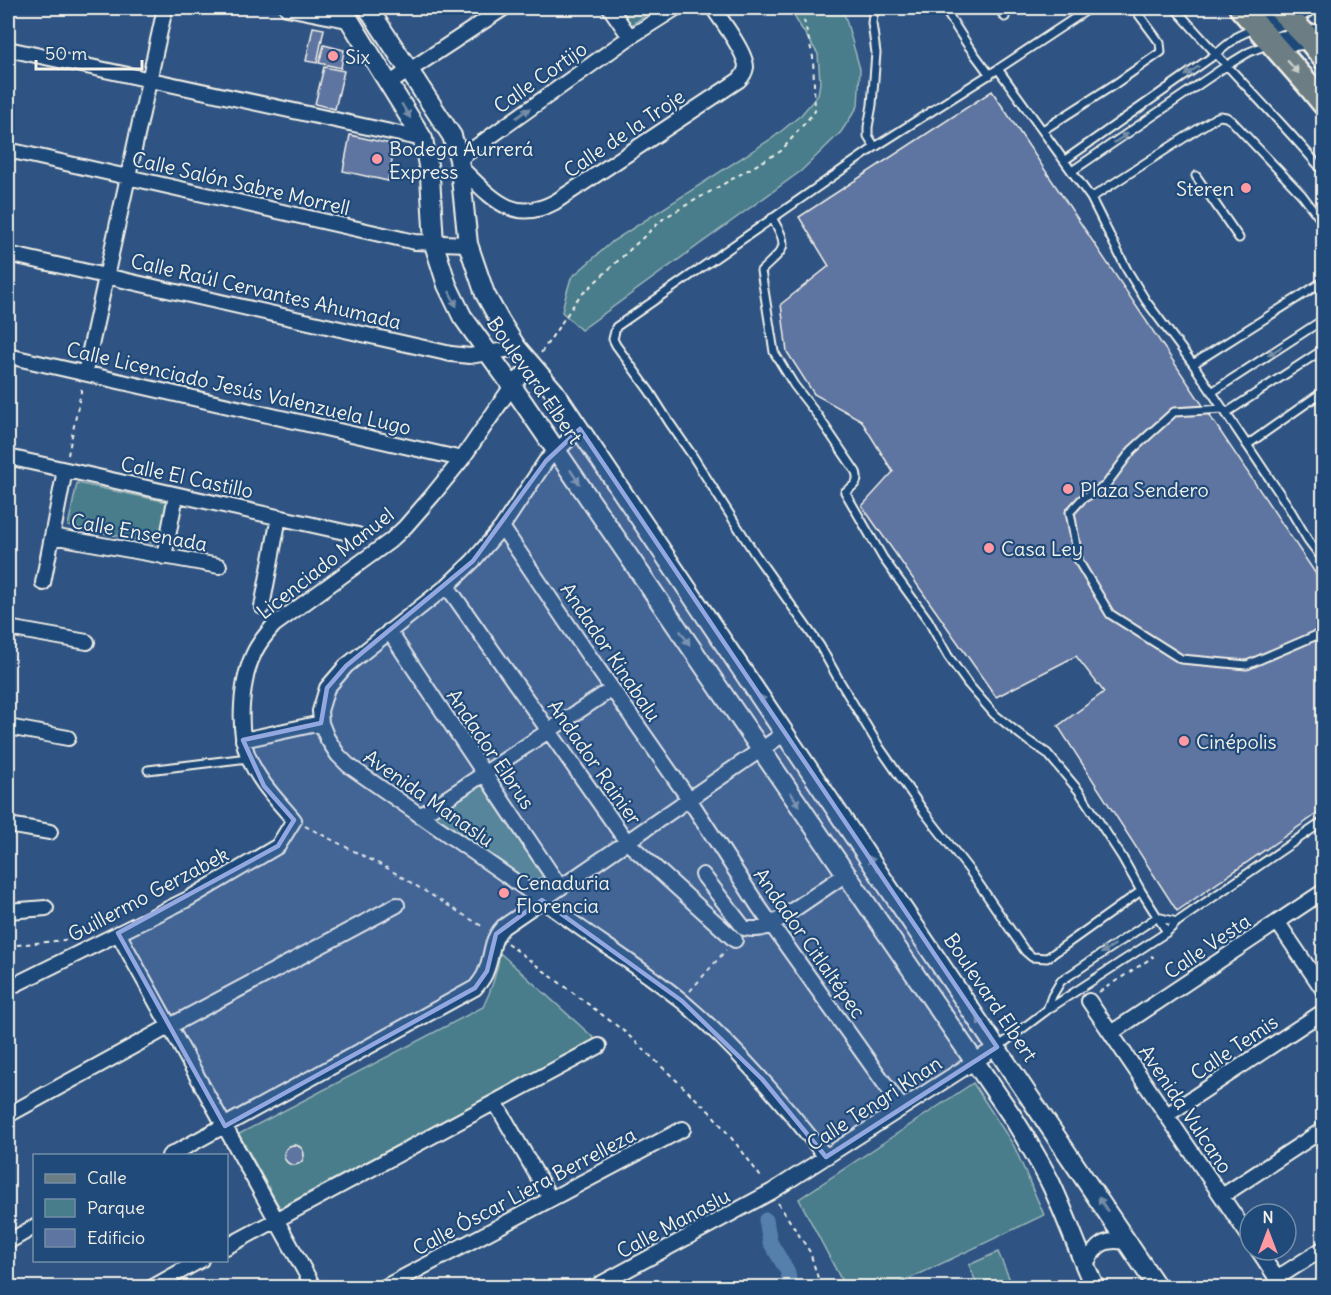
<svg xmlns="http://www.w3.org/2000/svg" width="1331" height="1295" viewBox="0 0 1331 1295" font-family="Delius,sans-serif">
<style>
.green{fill:#487d8b;stroke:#9eb7ba;stroke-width:1.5}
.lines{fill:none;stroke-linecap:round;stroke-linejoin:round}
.canal{stroke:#5580ab;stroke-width:15}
.building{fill:#5e74a1;stroke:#f4f1e8;stroke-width:1.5}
.service-casing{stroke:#f4f1e8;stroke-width:11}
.minor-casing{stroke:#f4f1e8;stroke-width:18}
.tertiary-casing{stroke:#f4f1e8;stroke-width:22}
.secondary-casing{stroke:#f4f1e8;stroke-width:24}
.primary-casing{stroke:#f4f1e8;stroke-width:27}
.path{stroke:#f4f1e8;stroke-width:2;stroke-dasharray:4.5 4.5;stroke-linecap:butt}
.service{stroke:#1f4a7a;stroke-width:7}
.minor{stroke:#1f4a7a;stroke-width:14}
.tertiary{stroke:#1f4a7a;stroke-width:18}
.secondary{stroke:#1f4a7a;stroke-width:20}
.primary{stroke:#6c7e84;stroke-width:22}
.oneway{fill:#cbceca}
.oneway2{fill:#748da6}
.marked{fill:#93a8e1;fill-opacity:0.2;stroke:#93a8e1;stroke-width:4.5;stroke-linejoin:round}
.poi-dot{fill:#ff9aa2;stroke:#1f4a7a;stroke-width:2}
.labels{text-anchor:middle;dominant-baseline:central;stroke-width:4.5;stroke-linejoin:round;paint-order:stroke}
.poi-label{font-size:20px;fill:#f4f1e8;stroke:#1f4a7a;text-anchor:start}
.street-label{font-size:20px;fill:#f4f1e8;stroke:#1f4a7a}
</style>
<rect width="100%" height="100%" fill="#2f5484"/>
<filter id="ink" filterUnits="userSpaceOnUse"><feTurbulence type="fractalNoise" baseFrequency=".0167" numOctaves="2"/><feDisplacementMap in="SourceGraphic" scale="12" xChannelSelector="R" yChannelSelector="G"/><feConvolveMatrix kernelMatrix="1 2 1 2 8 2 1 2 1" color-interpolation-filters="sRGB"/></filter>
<g filter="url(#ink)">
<path class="green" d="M615,8H656L628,27Z
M790,8H840L845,16L860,69L858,106L841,132L801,171L581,330L562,312L564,302L571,278L613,241L774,137L801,115L818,95L820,82L818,54L797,21Z
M77,483L172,503L163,545L68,526Z
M477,778L543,876L529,885L426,811Z
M500,953L595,1039L280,1208L239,1134L483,1007C492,989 497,973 500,953Z
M973,1083L1014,1146L1044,1215L892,1287H845L799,1199Z
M998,1252L1013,1287H978L969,1265Z"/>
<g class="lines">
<path class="canal" d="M766,1220L770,1242L788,1272L790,1288"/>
</g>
<path class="building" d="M313,27L324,29L317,63L306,61Z
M324,45L344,50L341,68L319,63Z
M324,67L344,71L335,109L315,104Z
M992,91L1324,586V809L1177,911L1058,726L1104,692L1076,656L996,697L862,506L893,472L861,420L814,394L787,352L781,304L829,266L799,217Z
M350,135L395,145L388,181L343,171Z
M284 1155a10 10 0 1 1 20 0a10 10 0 1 1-20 0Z"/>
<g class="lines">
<defs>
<path id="service" d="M877,8L873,15L872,23L876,53L872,105L868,127V136L875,147L998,69
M944,8L967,44L990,75
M998,8L1005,17
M1090,8L998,69L1091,198
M1175,8C1223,64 1276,115 1324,172
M1043,130L1115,84L1161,52L1160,43L1134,8
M875,147L616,327L613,339L616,345L650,392L669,422L692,455L755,554L820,646L839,680L880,748L925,813L970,871L1025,951L1032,957L1047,958L1141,891
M1065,160L1216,54L1238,36L1253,29
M1072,171L1226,66L1249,52L1269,44
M1196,176L1239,238
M772,218C791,249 784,248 761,271L774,352L794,385L818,416L856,472C860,483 853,486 845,492L883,558L928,620L948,656L968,684L994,714L1027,740L1047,753L1079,791L1122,857L1141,891L1167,932
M1324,224L1302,195L1232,121L1226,117L1220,116L1215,118L1091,198L1127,270L1146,301L1193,364L1288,506L1308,540L1324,561
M1193,364L1324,281
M1212,392L1324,319
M1223,409L1174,412L1132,450L1105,486L1082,499L1070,512L1079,562L1110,614L1181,659L1247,665L1324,632
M1226,413L1324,349
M1247,445L1324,391
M148,770L248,758
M1047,1010L1052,996L1061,981L1157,917L1177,922
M998,1047L1047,1010L1167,932L1177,922L1324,821"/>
<path id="minor" d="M287,8L352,21
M610,8L630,37
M8,49L423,139
M390,83L504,8
M8,150L415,242L468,244
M459,159L630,37L676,8
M460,167C490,195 511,226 555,202L739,80C743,76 745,73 746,67C746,53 722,21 713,8
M8,254L451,354L470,356L517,348
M8,356L462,459
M85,373L165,8
M580,429L546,461L502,527L473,561L447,586L346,666L327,688L320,711L321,723L327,738L338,755L348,765C426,820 505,873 582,929C615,952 650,975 682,1001C736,1047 782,1101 826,1157
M8,457L358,535
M502,527L587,653L689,799L759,907L902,1108
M52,536L219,566
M164,557L176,495
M43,583L65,470
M447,586L627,842L735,940
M262,607L279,517
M8,628L87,642
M389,631L560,887
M8,727L68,738
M243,740L321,723
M420,816L612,689
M8,825L50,832
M703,875L744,928C754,930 762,930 771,925L846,874
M8,911L46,908
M1278,923L1324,991
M118,933L314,1288
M8,988L188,899L278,846L294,820C277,800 258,781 248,756C237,728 241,678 255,651C260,641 267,633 274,625L390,541L405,527L432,496L462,459L512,386L532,365
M1089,1001L1250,1238
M1111,1033L1324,891
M495,1102L550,1198
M8,1115L170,1026L397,905
M1167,1115L1324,1011
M169,1156L475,988C480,982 484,978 486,971C493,954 490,941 503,927L785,733
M1222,1196L1324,1129
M8,1242L34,1227
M226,1247L599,1046
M1258,1250L1283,1288
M1085,1266C1096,1244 1105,1237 1130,1243
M1277,1278L1324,1248
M151,1288L201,1260
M383,1288L683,1129
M593,1288L771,1192L997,1047"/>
<path id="tertiary" d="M342,8L423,139L430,176L434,244L447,285L462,316L512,386L1014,1119C1027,1141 1040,1162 1051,1184C1067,1218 1079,1254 1095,1288
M368,8L452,136L459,159L468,244L485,294L500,321L517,348L554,391L1158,1288
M8,1286V1288"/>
<path id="secondary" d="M1258,26L1288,17L1304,8
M1272,43L1308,38L1315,35H1324"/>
<path id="primary" d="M1241,8L1306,82L1324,104
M1279,8L1308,38L1324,58"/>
</defs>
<use href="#service" class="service-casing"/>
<use href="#minor" class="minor-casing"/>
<use href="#tertiary" class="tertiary-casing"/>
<use href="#secondary" class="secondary-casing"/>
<use href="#primary" class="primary-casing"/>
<path class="path" d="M541,353L579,297L664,218L781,151L815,111L813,57L801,8
M68,455L82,387
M305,826L387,868L485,928
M507,943L625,1032L711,1113L742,1151L763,1180
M8,946L73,939
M690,991L726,950
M1099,992L1153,957L1151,956
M778,1203L810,1252L821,1288"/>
<use href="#service" class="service"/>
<use href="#minor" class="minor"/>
<use href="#tertiary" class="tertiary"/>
<use href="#secondary" class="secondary"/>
<use href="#primary" class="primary"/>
</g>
<defs><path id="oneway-solid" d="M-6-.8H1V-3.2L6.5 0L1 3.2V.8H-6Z" transform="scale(1.5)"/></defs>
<use class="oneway" href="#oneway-solid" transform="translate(1293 67) rotate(48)"/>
<g class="oneway2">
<use href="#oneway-solid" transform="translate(1192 71) rotate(145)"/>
<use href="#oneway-solid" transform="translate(406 111) rotate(59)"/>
<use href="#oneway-solid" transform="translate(523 113) rotate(-35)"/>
<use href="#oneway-solid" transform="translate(1121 138) rotate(-34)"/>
<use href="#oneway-solid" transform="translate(453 299) rotate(64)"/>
<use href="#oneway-solid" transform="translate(1275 351) rotate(147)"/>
<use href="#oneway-solid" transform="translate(575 477) rotate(56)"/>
<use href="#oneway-solid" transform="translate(685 638) rotate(56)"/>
<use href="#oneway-solid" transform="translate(764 702) rotate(-124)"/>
<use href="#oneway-solid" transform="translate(795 799) rotate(56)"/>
<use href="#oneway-solid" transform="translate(873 863) rotate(-124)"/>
<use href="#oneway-solid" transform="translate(1108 949) rotate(147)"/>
<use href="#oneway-solid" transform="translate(982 1025) rotate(-124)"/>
<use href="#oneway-solid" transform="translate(1103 1204) rotate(-124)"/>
</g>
</g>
<path class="marked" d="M580,429L997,1047L826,1157L762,1079L682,1001L542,900L496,934L487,971L475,988L225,1126L118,933L278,846L294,820L264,786L243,740L321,723L327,688L346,666L473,561L546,461Z"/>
<g class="poi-dot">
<circle cx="333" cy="56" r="6"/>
<circle cx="377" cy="159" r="6"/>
<circle cx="1246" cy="188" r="6"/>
<circle cx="1068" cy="489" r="6"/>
<circle cx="989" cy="548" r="6"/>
<circle cx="1184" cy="741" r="6"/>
<circle cx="504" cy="893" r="6"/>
</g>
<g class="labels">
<g class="poi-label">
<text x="345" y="56">Six</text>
<text x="389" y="148">Bodega Aurrerá<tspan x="389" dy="23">Express</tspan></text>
<text x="1234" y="188" text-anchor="end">Steren</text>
<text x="1080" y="489">Plaza Sendero</text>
<text x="1001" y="548">Casa Ley</text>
<text x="1196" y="741">Cinépolis</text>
<text x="516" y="882">Cenaduria<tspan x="516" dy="23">Florencia</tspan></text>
</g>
<g class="street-label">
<text transform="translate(540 77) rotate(-35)">Calle Cortijo</text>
<text transform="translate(624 133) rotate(-34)">Calle de la Troje</text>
<text transform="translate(241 183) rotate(13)">Calle Salón Sabre Morrell</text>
<text transform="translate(266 291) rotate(13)">Calle Raúl Cervantes Ahumada</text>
<text transform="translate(535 380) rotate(55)">Boulevard Elbert</text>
<text transform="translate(239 388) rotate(13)">Calle Licenciado Jesús Valenzuela Lugo</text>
<text transform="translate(187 477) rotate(12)">Calle El Castillo</text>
<text transform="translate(139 532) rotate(10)">Calle Ensenada</text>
<text transform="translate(325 563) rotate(-38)">Licenciado Manuel</text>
<text transform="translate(611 652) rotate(56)">Andador Kinabalu</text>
<text transform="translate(491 749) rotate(56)">Andador Elbrus</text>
<text transform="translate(595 762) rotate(55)">Andador Rainier</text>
<text transform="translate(429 798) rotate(35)">Avenida Manaslu</text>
<text transform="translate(148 894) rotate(-28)">Guillermo Gerzabek</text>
<text transform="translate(810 943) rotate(55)">Andador Citlaltépec</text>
<text transform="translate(1207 946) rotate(-34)">Calle Vesta</text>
<text transform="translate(991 997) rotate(56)">Boulevard Elbert</text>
<text transform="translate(1234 1047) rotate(-34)">Calle Temis</text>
<text transform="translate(874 1103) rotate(-33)">Calle Tengri Khan</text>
<text transform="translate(1186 1109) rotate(56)">Avenida Vulcano</text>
<text transform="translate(524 1191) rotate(-28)">Calle Óscar Liera Berrelleza</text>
<text transform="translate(673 1223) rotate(-28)">Calle Manaslu</text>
</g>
</g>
<rect width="1331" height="1295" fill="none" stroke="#1f4a7a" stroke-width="30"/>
<rect x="15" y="15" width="1301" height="1265" fill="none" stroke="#f4f1e8" stroke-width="2" filter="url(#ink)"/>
<rect x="33" y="1154" width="195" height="108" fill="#1f4a7a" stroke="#748da6" stroke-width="1.5"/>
<rect x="45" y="1174" width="30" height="9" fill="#6c7e84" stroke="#748da6" stroke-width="1.5"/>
<text x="87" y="1184" font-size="18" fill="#f4f1e8">Calle</text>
<rect x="45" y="1199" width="30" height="18" fill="#487d8b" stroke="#748da6" stroke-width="1.5"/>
<text x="87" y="1214" font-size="18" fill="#f4f1e8">Parque</text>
<rect x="45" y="1229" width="30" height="18" fill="#5e74a1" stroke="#748da6" stroke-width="1.5"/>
<text x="87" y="1244" font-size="18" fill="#f4f1e8">Edificio</text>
<g transform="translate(1268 1232)"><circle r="28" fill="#1f4a7a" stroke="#748da6" stroke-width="1.5"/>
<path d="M0-4.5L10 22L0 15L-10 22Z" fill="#ff9aa2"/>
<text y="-9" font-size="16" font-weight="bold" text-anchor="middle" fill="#f4f1e8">N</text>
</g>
<path d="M36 60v9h106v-9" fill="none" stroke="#f4f1e8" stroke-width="3"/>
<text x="45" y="60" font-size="18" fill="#f4f1e8" stroke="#1f4a7a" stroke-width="4.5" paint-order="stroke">50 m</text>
</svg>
